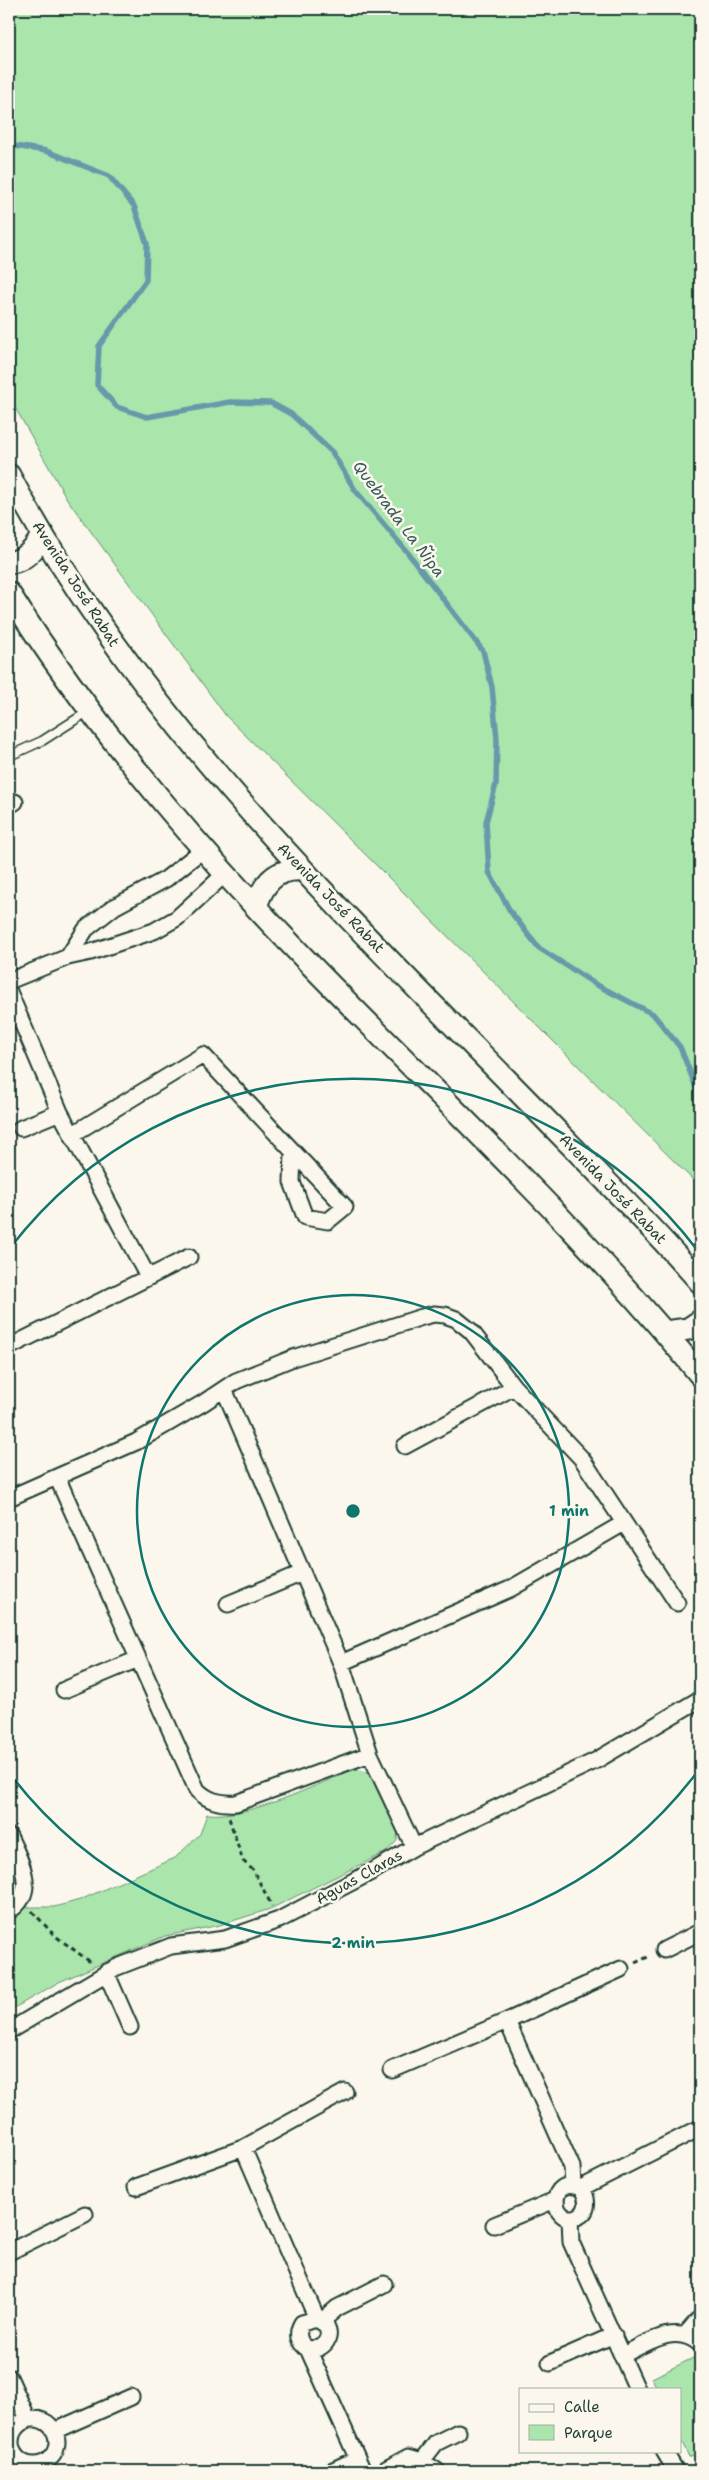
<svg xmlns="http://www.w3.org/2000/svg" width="709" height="2480" viewBox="0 0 709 2480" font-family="'Shantell Sans',sans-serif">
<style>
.green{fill:#aae5ab;stroke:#649170}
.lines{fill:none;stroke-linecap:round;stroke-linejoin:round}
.stream{stroke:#69a;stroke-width:5.5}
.lane-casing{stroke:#1f3d34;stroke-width:11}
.street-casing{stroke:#1f3d34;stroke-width:19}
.secondary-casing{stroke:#1f3d34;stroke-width:25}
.path{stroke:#1f3d34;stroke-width:3;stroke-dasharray:5 4;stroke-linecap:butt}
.lane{stroke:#fbf7ec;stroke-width:8}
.street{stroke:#fbf7ec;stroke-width:15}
.secondary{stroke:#fbf7ec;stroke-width:21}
.ring{fill:none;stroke:#0f766e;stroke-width:2.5}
.labels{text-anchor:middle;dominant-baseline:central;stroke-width:5;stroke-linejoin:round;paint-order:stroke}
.street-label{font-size:15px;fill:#1f3d34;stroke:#fbf7ec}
.water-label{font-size:16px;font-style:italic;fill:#375c5b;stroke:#fbf7ec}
.centre{fill:#0f766e;stroke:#fbf7ec;stroke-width:2.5}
.ring-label{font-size:15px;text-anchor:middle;font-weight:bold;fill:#0f766e;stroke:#fbf7ec;stroke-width:5;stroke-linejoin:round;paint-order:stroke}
</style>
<rect width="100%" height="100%" fill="#fbf7ec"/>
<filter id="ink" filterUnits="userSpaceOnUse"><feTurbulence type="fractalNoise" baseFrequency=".02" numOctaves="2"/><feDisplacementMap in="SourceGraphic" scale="10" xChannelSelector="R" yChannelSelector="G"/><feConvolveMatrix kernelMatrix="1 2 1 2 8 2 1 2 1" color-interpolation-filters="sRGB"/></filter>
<g filter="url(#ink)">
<path class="green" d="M9,9H700V1187L226,716L67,499L9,397Z
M355,1769L370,1773L398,1827L397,1841L386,1852L270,1909L220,1925L165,1936L59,1982L9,2011V1919L22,1907H54L80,1900L175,1858L200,1834L207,1814C252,1818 312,1786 355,1769Z
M693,2358L700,2373V2452L689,2457L680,2438V2389H657L652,2378Z"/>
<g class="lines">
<path class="stream" d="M9,145L46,151L109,176L134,206L147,244L146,280L99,346L97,385L117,407L147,417L230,402L271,403L291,414L332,452L355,490L408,553L483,651L492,687L497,739L496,784L486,822L489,872L510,911L539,948L595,984L653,1014L680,1047L700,1097"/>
<defs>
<path id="lane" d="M9,756L42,741L89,711"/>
<path id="street" d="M9,805L15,802
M68,957L86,929L114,907L166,879L205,848
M9,981L68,957L91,952L154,931L177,918L226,873
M9,992L60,1112L148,1277
M21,1128L60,1112
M73,1134L203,1055L345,1207L328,1221L305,1217L292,1182L293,1152
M9,1347L189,1257
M224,1389L341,1663L370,1754L414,1847
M405,1446L514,1387
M57,1477L197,1790C208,1801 220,1804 236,1803L370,1754
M9,1498L136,1442L203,1403L236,1381L293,1358L422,1317L434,1314L445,1315L456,1319L471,1331L514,1387L582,1459L677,1603
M228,1604L302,1573
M341,1663L510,1589L624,1523
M64,1690L138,1659
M9,1836C20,1860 39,1892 9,1911
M664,1950L700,1932
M106,1972L130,2027
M507,2021L572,2167L573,2185
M9,2031L115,1968L171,1946L225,1939L279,1920L373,1871L414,1847L597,1760L700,1699
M392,2070L507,2021L621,1969
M243,2148L317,2319
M136,2187L243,2148L345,2092
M581,2188C588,2197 590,2212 577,2217C550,2226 547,2174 581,2188L696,2130
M570,2218L571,2242L637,2389
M494,2225L555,2200
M9,2252L85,2214
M322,2321L337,2308L384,2284
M686,2334L700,2318
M308,2349L319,2348C328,2343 331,2335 326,2325L317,2319L302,2323C296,2333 298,2343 308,2349L363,2471
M623,2355C647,2343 676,2322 700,2344
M550,2363L614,2335
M9,2377L28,2419
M11 2442a23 23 0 1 1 46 0a23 23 0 1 1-46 0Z
M54,2431L131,2397
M664,2451L676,2471
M422,2461L436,2443L458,2432
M331,2471L357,2459
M382,2471L408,2457L422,2461L437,2471"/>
<path id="secondary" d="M9,475C142,727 357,925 553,1127C603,1178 653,1228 700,1282
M9,563C25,560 36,549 42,534
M9,593C92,725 197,848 306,960C439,1097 580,1227 700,1375
M256,907C263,883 276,868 303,870
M665,1332L688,1329L700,1321"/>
</defs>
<use href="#lane" class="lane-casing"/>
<use href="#street" class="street-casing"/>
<use href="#secondary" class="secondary-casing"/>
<path class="path" d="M229,1818L243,1861L253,1870L272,1906
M32,1911L54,1935L93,1964
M635,1963L650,1956"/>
<use href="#lane" class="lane"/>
<use href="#street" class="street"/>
<use href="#secondary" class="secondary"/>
</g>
</g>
<g class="ring">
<circle cx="353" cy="1511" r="216"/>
<path d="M698 1771A432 432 0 0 1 10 1774M10 1248A432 432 0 0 1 698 1251"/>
</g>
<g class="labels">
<g class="street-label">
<text transform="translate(76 584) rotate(57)">Avenida José Rabat</text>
<text transform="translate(331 898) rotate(46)">Avenida José Rabat</text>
<text transform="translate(613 1189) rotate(46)">Avenida José Rabat</text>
<text transform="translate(359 1877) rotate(-29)">Aguas Claras</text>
</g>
<g class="water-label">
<text transform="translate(399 519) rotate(53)">Quebrada La Ñipa</text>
</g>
</g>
<circle cx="353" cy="1511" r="8" class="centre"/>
<g class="ring-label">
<text x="569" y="1516">1 min</text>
<text x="353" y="1948">2 min</text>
</g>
<rect width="709" height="2480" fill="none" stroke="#fbf7ec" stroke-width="30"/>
<rect x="15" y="15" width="679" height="2450" fill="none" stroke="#1f3d34" stroke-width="2" filter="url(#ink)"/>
<rect x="519" y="2388" width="162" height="65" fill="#fbf7ec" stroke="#a3ada2"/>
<rect x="529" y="2404" width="25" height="8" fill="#fbf7ec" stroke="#a3ada2"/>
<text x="564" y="2412" font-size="15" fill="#1f3d34">Calle</text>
<rect x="529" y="2425" width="25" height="15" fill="#aae5ab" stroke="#a3ada2"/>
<text x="564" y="2438" font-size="15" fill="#1f3d34">Parque</text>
</svg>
